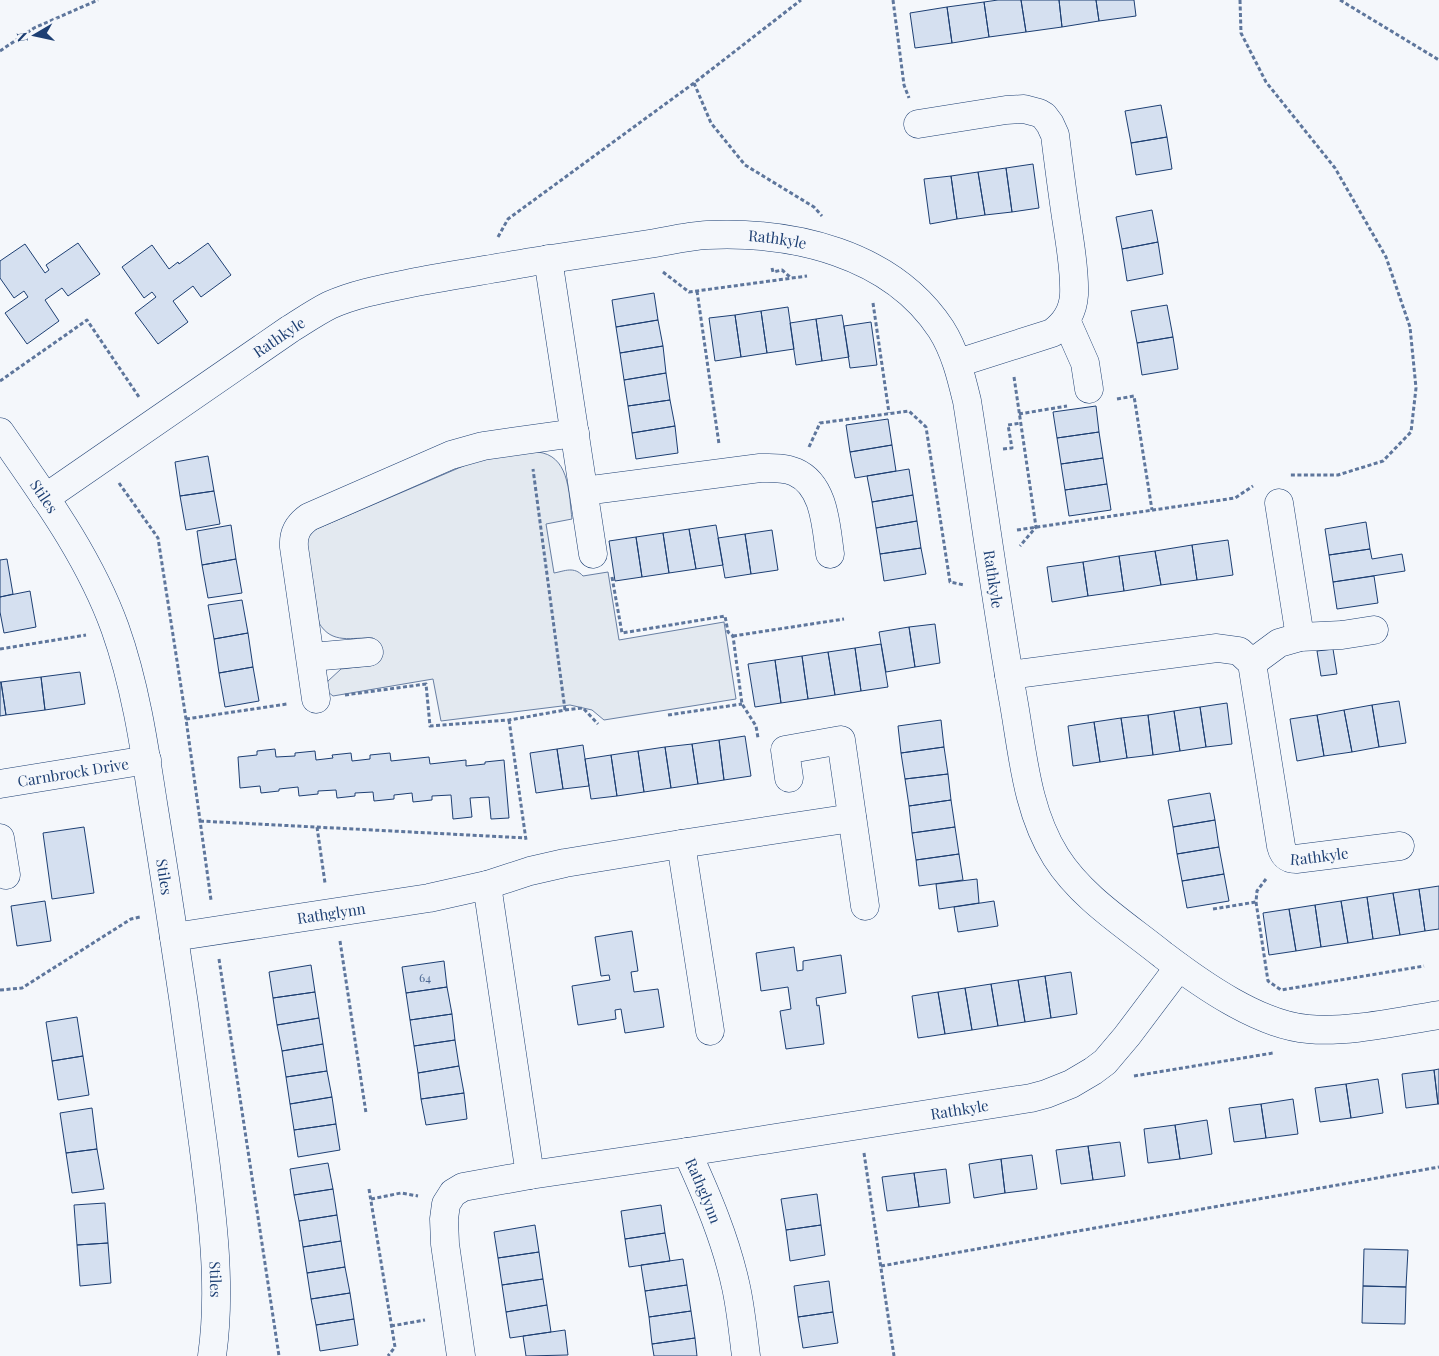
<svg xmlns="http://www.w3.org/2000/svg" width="1439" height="1356" viewBox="0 0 1439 1356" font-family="'Playfair Display',serif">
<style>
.grass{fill:#e3e9f0;stroke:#687fa3}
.building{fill:#d5e0f0;stroke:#1d3f73}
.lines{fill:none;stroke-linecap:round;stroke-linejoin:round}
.minor-casing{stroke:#1d3f73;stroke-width:29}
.path{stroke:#5e769c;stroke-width:3;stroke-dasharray:4 2.5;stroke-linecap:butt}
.minor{stroke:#f4f7fb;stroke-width:28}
.labels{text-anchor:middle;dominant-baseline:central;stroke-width:4;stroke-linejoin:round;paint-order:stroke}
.number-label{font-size:12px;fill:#4b6792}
.street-label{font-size:15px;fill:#1d3f73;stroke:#f4f7fb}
</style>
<rect width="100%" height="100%" fill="#f4f7fb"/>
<path class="grass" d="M531,451C534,452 539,452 543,453C570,460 569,496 572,519L546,524L554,573C565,571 574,566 583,576L608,572L619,640L724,622L736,699L604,720L592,710L570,705L441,721L433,679L333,696L328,692L326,687L328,681L341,669L374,665L373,638C352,637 332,645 319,623L306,538L314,530L468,464L477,461Z"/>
<path class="building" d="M998,0H1021L1026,32L989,37L984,2Z
M1021,0H1059L1062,27L1026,32Z
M1059,0H1096L1099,21L1062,27Z
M1096,0H1134L1136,16L1099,21Z
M984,2L989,37L952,43L947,7Z
M947,7L952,43L915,48L910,13Z
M1161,105L1167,137L1131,143L1125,111Z
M1167,137L1172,169L1136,175L1131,143Z
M1033,164L1039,208L1012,212L1006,168Z
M1006,168L1012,212L985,215L978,172Z
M978,172L985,215L957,219L951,176Z
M951,176L957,219L930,224L924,179Z
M1152,210L1158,242L1122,249L1116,217Z
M1158,242L1163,274L1127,281L1122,249Z
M78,243L100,274L68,296L62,288L45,300L59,321L27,344L5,313L28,297L24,291L14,298L0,278V261L25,244L45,273L49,270L46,265Z
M208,243L231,275L201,297L193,286L173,301L188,322L158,344L135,313L156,297L152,292L144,298L122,267L152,245L169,269L178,262L179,264Z
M654,293L658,320L616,327L612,300Z
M1167,305L1173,337L1137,343L1131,311Z
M788,307L794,349L767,353L761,311Z
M761,311L767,353L741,357L735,315Z
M735,315L741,357L715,361L709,318Z
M842,315L849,357L822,361L816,319Z
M816,319L822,361L796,365L790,323Z
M658,320L663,346L620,353L616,327Z
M871,322L877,365L850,368L844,326Z
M1173,337L1178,369L1142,375L1137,343Z
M663,346L666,373L624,380L620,353Z
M666,373L670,400L628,406L624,380Z
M670,400L675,426L632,433L628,406Z
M1096,406L1099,432L1057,438L1053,412Z
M888,419L892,445L850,452L846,425Z
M675,426L678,453L636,459L632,433Z
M1099,432L1103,458L1061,464L1057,438Z
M892,445L896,471L855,478L850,452Z
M208,456L214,491L180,496L175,462Z
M1103,458L1107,484L1065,490L1061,464Z
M909,469L913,495L872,502L867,476Z
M1107,484L1111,510L1069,516L1065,490Z
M214,491L220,524L186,530L180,496Z
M913,495L917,521L876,528L872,502Z
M917,521L921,548L880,554L876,528Z
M1366,522L1370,549L1329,555L1325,529Z
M231,525L236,559L202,565L197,531Z
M716,525L723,565L696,569L689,529Z
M689,529L696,569L669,573L663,533Z
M772,530L778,570L751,574L745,534Z
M663,533L669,573L642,577L636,537Z
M745,534L751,574L725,578L718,538Z
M636,537L642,577L615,581L609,541Z
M1228,540L1233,575L1197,580L1192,545Z
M1192,545L1197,580L1161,585L1155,551Z
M921,548L926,574L884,581L880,554Z
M1370,549L1372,559L1402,554L1405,571L1333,582L1329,555Z
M1155,551L1161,585L1124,591L1119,556Z
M1119,556L1124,591L1088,596L1083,562Z
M7,559L13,594L0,597V560Z
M236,559L242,593L208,598L202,565Z
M1083,562L1088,596L1052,602L1047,567Z
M1374,576L1378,603L1337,609L1333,582Z
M30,591L36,627L4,633L0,612V597Z
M242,600L248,633L214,639L208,605Z
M935,624L940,663L915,667L909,627Z
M909,627L915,667L886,672L879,632Z
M248,633L253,667L219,673L214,639Z
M881,644L888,687L861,691L855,648Z
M855,648L861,691L835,695L828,652Z
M1333,649L1337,674L1321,676L1317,651Z
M828,652L835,695L808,699L802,656Z
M802,656L808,699L781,703L775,660Z
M775,660L781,703L755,707L748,664Z
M253,667L259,701L225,707L219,673Z
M80,672L85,704L45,710L41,677Z
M41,677L45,710L6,715L1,682Z
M0,682H1L6,715L0,716Z
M1399,701L1406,743L1379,747L1372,705Z
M1227,703L1232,744L1206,747L1200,707Z
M1372,705L1379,747L1352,752L1344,710Z
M1200,707L1206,747L1180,751L1174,711Z
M1344,710L1352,752L1324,756L1317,715Z
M1174,711L1180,751L1153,755L1148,715Z
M1148,715L1153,755L1127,758L1121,718Z
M1317,715L1324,756L1297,761L1290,719Z
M1121,718L1127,758L1100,762L1094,722Z
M941,720L944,747L901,753L898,726Z
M1094,722L1100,762L1073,766L1068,726Z
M745,736L751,776L724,780L719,740Z
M719,740L724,780L698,784L692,744Z
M692,744L698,784L671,788L665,747Z
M583,745L589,786L563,789L557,749Z
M665,747L671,788L644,792L638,751Z
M944,747L948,774L905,779L901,753Z
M275,749L276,757L295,756V753L315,751L316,760L333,758L332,755L351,753L352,761L370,759V755L390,753L391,761L429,757L430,764L466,760V766L485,764V762L504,760L509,818L491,819L489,797L470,798L472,817L453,819L451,795L432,796V800L413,802L412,793L394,795V799L374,801L373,792L355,793V796L337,798L336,790L318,791V794L299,796L298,787L279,789V791L261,793L260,786L240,788L238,757L257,755V751Z
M557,749L563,789L536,793L530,753Z
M638,751L644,792L617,796L611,755Z
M611,755L617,796L591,799L585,759Z
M948,774L951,800L909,806L905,779Z
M1210,793L1215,820L1173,827L1168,800Z
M951,800L955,827L912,833L909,806Z
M1215,820L1219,847L1177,854L1173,827Z
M84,827L94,893L52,899L43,833Z
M955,827L959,854L916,860L912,833Z
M1219,847L1224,874L1182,881L1177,854Z
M959,854L963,880L919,886L916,860Z
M1224,874L1229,901L1187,908L1182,881Z
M977,879L979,903L939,909L936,884Z
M1439,886V929L1425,931L1419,889Z
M1419,889L1425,931L1400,935L1393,893Z
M1393,893L1400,935L1373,939L1367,897Z
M1367,897L1373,939L1348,943L1341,901Z
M45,901L51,941L17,946L11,906Z
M994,901L998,926L958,932L954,907Z
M1341,901L1348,943L1321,947L1315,905Z
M1315,905L1321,947L1296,951L1289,909Z
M1289,909L1296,951L1269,955L1263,913Z
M632,931L638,971L631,972L634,992L658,989L664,1027L625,1033L621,1009L615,1010L616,1019L578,1025L572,986L610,980L609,975L601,976L595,937Z
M794,947L797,971L803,970V961L841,955L846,993L816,998L817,1006L819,1005L824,1044L786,1049L780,1011L791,1009L788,987L761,991L756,953Z
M444,961L447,987L406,993L402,967Z
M311,965L315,992L273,998L269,972Z
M1071,972L1077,1014L1051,1018L1045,976Z
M1045,976L1051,1018L1025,1022L1018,980Z
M1018,980L1025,1022L998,1026L991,984Z
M991,984L998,1026L972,1030L965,988Z
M447,987L452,1014L410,1020L406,993Z
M965,988L972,1030L945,1034L938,992Z
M315,992L319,1018L277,1025L273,998Z
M938,992L945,1034L918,1038L912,996Z
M452,1014L455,1040L414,1046L410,1020Z
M77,1017L83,1056L52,1061L46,1022Z
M319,1018L323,1044L282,1051L277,1025Z
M455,1040L459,1066L418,1073L414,1046Z
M323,1044L327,1071L286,1077L282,1051Z
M83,1056L89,1095L58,1100L52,1061Z
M459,1066L464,1093L421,1099L418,1073Z
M1439,1069V1104H1438L1434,1070Z
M1434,1070L1438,1104L1406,1108L1402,1074Z
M327,1071L332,1097L290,1104L286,1077Z
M1378,1079L1383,1113L1351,1118L1346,1084Z
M1346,1084L1351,1118L1320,1122L1315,1088Z
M464,1093L467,1119L426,1125L421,1099Z
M332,1097L336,1124L294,1130L290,1104Z
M1293,1099L1298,1134L1266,1138L1261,1104Z
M1261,1104L1266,1138L1234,1142L1229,1108Z
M92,1108L97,1149L66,1153L60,1113Z
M1207,1120L1212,1154L1180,1159L1175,1125Z
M336,1124L340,1150L298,1157L294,1130Z
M1175,1125L1180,1159L1148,1163L1144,1129Z
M1120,1142L1125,1176L1093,1180L1088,1146Z
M1088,1146L1093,1180L1061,1184L1056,1150Z
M97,1149L104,1189L72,1193L66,1153Z
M1032,1155L1037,1189L1005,1193L1001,1159Z
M1001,1159L1005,1193L974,1198L969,1164Z
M328,1163L333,1189L294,1195L290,1169Z
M946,1169L950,1203L919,1207L914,1173Z
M914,1173L919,1207L887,1211L882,1177Z
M333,1189L337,1215L299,1221L294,1195Z
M817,1194L821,1225L786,1230L781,1199Z
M105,1203L108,1243L77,1245L74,1205Z
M661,1205L665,1233L625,1239L621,1211Z
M337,1215L341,1241L303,1247L299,1221Z
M535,1225L539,1252L498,1258L494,1232Z
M821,1225L825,1255L790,1261L786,1230Z
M665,1233L670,1261L629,1267L625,1239Z
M341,1241L345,1267L307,1273L303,1247Z
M108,1243L111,1283L80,1286L77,1245Z
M1364,1249L1408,1250L1406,1287L1363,1286Z
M539,1252L543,1279L502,1285L498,1258Z
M683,1259L687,1285L645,1291L641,1265Z
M345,1267L350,1293L311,1299L307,1273Z
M543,1279L547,1305L506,1312L502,1285Z
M829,1281L833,1312L798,1317L794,1286Z
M687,1285L691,1311L649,1317L645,1291Z
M1363,1286L1406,1287L1405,1324L1362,1323Z
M350,1293L354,1319L316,1325L311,1299Z
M547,1305L551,1332L510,1338L506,1312Z
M691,1311L695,1338L652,1344L649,1317Z
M833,1312L838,1343L803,1348L798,1317Z
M354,1319L358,1345L320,1351L316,1325Z
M565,1330L568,1355L526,1356L523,1336Z
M695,1338L697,1356H654L652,1344Z"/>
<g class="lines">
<defs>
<g id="minor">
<path d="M918,124L1006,110L1024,109L1039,113L1044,116L1050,124L1055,135C1059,167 1063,199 1068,230C1071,251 1075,273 1074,295C1073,311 1065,324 1052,333L958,363"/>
<path d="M548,259L593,554"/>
<path d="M1066,320L1085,363L1089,389"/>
<path id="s1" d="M0,432C43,494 89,556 115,628C135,684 144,744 153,803C164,870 174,937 184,1004C190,1051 197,1097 203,1143C212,1212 222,1287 212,1356"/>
<path d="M584,491L760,468C771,468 784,467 795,472C825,485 826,527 830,554"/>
<path id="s2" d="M45,498L290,329C303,321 316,312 330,305C357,293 387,288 416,282C454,275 492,269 531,262C570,256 610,250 649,244C668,241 688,236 707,235C792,231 891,253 941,329C955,351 961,376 967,401C983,502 996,603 1014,704C1023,756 1027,811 1056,857C1082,898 1126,925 1163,955C1201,984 1259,1025 1308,1029C1348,1033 1399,1021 1439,1015"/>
<path d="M1279,503L1300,637"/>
<path d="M311,657L369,652"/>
<path d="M1252,663L1279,643L1300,637L1342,635L1374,630"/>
<path id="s3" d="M1009,675L1217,648L1239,651L1252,663L1281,846C1283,854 1287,859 1296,859L1400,846"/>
<path d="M316,699L294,547C293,533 298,525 309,517L451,455L483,446L575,433"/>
<path d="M789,778L785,750L841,740L865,906"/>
<path id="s4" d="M0,784L147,760"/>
<path d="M0,838L6,875"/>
<path d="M681,844L710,1031"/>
<path d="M487,885L530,871L565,863L681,844L852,818"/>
<path id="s5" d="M174,937L429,898L487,885L530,1175L687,1152L1031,1098L1046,1094L1071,1084L1093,1071L1105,1062L1127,1036L1179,967"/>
<path id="s6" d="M687,1152C707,1196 726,1240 736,1287C741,1310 743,1333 746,1356"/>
<path d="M461,1356L445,1244L444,1219L446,1204L453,1193L463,1187L530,1175"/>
</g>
</defs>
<use href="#minor" class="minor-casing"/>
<path class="path" d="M893,0L904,85L909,98
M1240,0L1241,33L1266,82L1335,168L1386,257L1410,327L1416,388L1411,432L1383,461L1338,475H1289
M1340,0L1439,60
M0,51L34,28L98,0
M694,83L711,123L745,165L814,207L822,216
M498,237L508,219L694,83L801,0
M772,268L773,272L782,270L790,277
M663,272L689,292L807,276
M697,291L719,444
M873,303L889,413
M1014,377L1036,527L1020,546
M0,381L87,320L139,397
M1117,399L1134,396L1152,510
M1019,414L1067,406
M809,447L820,423L909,411L926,427L950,582L964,585
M1003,449L1012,448L1008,425L1021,423
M119,483L158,538L186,719L211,900
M1017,530L1235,498L1253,486
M612,577L622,633L725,616L728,632L733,636L742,704L756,726L758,738
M733,636L844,619
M0,649L86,635
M345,695L426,684L430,726L509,720L565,710L533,469
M565,710L583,708L598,724
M668,715L742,704
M186,719L287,704
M509,720L526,840
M200,821L526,838
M317,827L325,883
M1266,879L1257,891L1256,902L1268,981L1281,990L1424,966
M1213,909L1256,902
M340,941L366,1113
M219,959L279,1356
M0,990L22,988L131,919L140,917
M1134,1076L1273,1053
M864,1153L894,1356
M369,1189L395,1347L388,1356
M371,1199L401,1193L418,1196
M881,1266L1439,1167
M391,1326L425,1320"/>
<use href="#minor" class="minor"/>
</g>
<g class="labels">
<g class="number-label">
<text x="425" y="977">64</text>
</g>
<g class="street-label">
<text stroke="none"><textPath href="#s2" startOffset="799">Rathkyle</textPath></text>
<text stroke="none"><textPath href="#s2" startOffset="284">Rathkyle</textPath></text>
<text stroke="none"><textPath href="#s1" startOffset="78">Stiles</textPath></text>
<text stroke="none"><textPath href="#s2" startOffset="1249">Rathkyle</textPath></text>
<text stroke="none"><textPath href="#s4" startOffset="74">Carnbrock Drive</textPath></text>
<text stroke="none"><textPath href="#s3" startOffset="480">Rathkyle</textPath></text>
<text stroke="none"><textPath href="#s1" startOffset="482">Stiles</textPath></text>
<text stroke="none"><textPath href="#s5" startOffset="159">Rathglynn</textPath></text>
<text stroke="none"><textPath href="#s5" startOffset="1045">Rathkyle</textPath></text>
<text stroke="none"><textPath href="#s6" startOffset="42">Rathglynn</textPath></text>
<text stroke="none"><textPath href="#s1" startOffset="888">Stiles</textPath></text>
</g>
</g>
<g transform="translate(35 35) rotate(261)" stroke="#f4f7fb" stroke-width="4" paint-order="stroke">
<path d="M0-4L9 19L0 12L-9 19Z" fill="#1d3f73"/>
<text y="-8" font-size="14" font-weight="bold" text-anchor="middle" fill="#1d3f73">N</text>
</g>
</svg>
